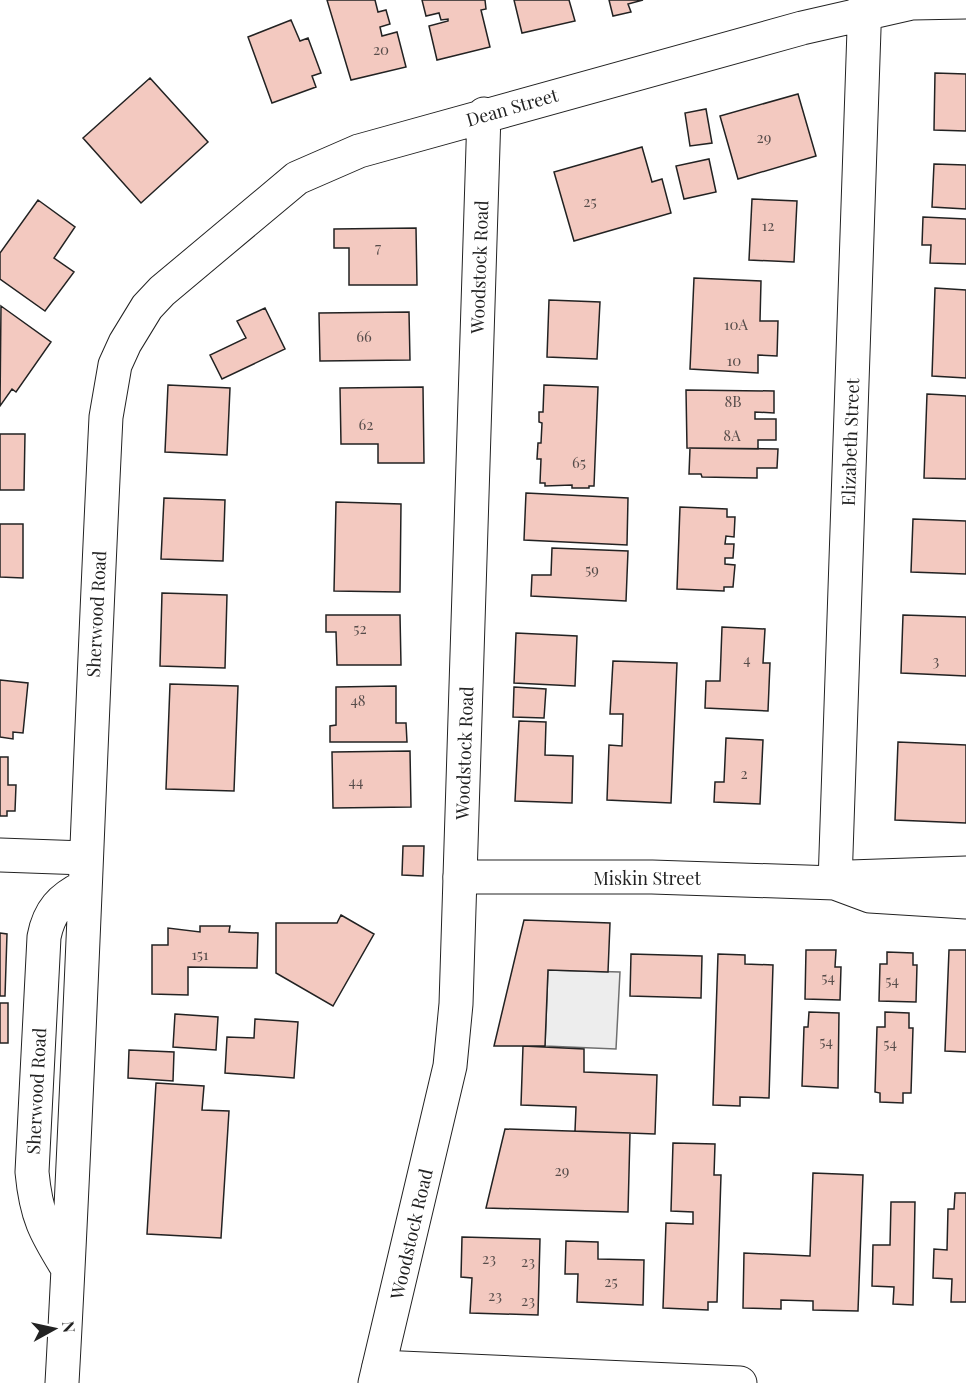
<svg xmlns="http://www.w3.org/2000/svg" width="966" height="1383" viewBox="0 0 966 1383" font-family="'Playfair Display',serif">
<style>
.parking{fill:#ededed;stroke:#6f6f6f;stroke-width:1.5}
.building{fill:#f3c9c0;stroke:#222;stroke-width:1.5}
.lines{fill:none;stroke-linecap:round;stroke-linejoin:round}
.minor-casing{stroke:#222;stroke-width:35}
.major-casing{stroke:#222;stroke-width:35}
.minor{stroke:#fff;stroke-width:33}
.major{stroke:#fff;stroke-width:33}
.labels{text-anchor:middle;dominant-baseline:central;stroke-width:4.5;stroke-linejoin:round;paint-order:stroke}
.number-label{font-size:15px;fill:#564c4a}
.street-label{font-size:18px;fill:#222;stroke:#fff}
</style>
<rect width="100%" height="100%" fill="#fff"/>
<path class="parking" d="M548,970L620,972L616,1049L545,1046Z"/>
<path class="building" d="M327,0H375L378,12L386,10L390,24L380,27L382,36L397,32L406,67L351,80Z
M422,0H485L486,9L481,10L490,47L437,60L429,26L448,21V19L441,20L439,13L426,16Z
M514,0H569L575,21L522,33Z
M609,0H643L628,4L631,12L613,16Z
M291,20L300,41L308,38L321,73L312,76L316,87L272,103L248,37Z
M935,73L966,74V131L934,130Z
M150,78L208,142L141,203L83,138Z
M798,94L816,156L738,179L720,116Z
M706,109L712,143L690,146L685,113Z
M642,147L652,182L662,179L671,213L574,241L554,172Z
M709,159L716,192L684,199L676,166Z
M934,164L966,165V209L932,207Z
M752,199L797,201L794,262L749,260Z
M38,200L75,227L54,258L74,272L45,311L0,279V253Z
M923,217L966,219V264L930,263L931,245H922Z
M416,228L417,285H349V248H334V229Z
M694,278L761,281L760,321H778L777,356L758,355V373L690,369Z
M935,288L966,290V378L932,376Z
M549,300L600,302L597,359L547,357Z
M1,306L51,342L16,392L12,389L0,406Z
M265,308L285,349L222,379L210,355L246,338L237,321Z
M409,312L410,360L320,361L319,313Z
M168,385L230,388L227,455L165,452Z
M544,385L598,387L594,486H589V488H572V485L545,486V483H540L541,459H537L538,443H541L542,423L539,422V412H543Z
M423,387L424,463H378V444H341L340,388Z
M686,390L774,391V413L755,412V419H776V440H758V449L687,448Z
M927,394L966,396V479L924,478Z
M0,434H25L24,490H0Z
M690,448L778,449L777,468H757V478L702,477L701,474H689Z
M526,493L628,498L627,545L524,540Z
M164,498L225,500L223,561L161,559Z
M336,502L401,504L400,592L334,591Z
M680,507L727,509V517H735L734,537L726,536L725,544H734L733,558H725V564L735,565L733,587H724V591L677,589Z
M913,519L966,521V574L911,572Z
M0,524H23V578L0,577Z
M552,548L628,551L626,601L531,596L532,575H551Z
M162,593L227,595L225,668L160,666Z
M326,615H400L401,665H337L336,632H326Z
M903,615L966,617V676L901,673Z
M722,627L765,629L763,663H770L768,711L705,708L706,681H720Z
M516,633L577,636L575,686L514,683Z
M613,661L677,663L671,803L607,800L609,745L622,746L623,714H610Z
M0,680L28,683L23,733L13,732V739L0,737Z
M170,684L238,686L234,791L166,789Z
M396,686V723H406L407,742H330V726L336,725V687Z
M514,687L546,689L544,718L513,717Z
M519,721L546,722L545,755L573,756L572,803L515,801Z
M726,738L763,740L760,804L714,802L715,782H724Z
M898,742L966,745V823L895,820Z
M410,751L411,807L333,808L332,752Z
M0,757H8V785H16L15,811H7V816H0Z
M403,846H424L423,876L402,875Z
M341,915L374,934L333,1006L276,973V923H337Z
M524,920L610,923L608,972L548,970L545,1046H494Z
M200,926H230L229,932L258,933L257,968L188,967V995L152,994V945H168V928L200,932Z
M0,933L7,934L5,996H0Z
M806,950H836L835,967H841L840,1000L805,999Z
M949,950H966V1052L945,1051Z
M887,952L913,953V965H917L916,1002L879,1001L880,964H887Z
M631,954L702,956L701,998L630,996Z
M718,954L745,955V964L773,965L769,1098L740,1097V1106L713,1105Z
M0,1003H8V1043H0Z
M809,1012L839,1013L838,1088L802,1086L804,1027H808Z
M885,1012L909,1013V1028H913L911,1093H903V1103L880,1102V1093L875,1092L877,1027H885Z
M175,1014L218,1017L216,1050L173,1047Z
M255,1019L298,1022L294,1078L225,1073L227,1037L254,1038Z
M523,1046L584,1049V1072L657,1075L655,1134L575,1131L576,1107L521,1105Z
M129,1050L174,1052L173,1081L128,1078Z
M156,1083L204,1086L202,1110L229,1111L221,1238L147,1234Z
M505,1129L630,1133L628,1212L486,1208Z
M673,1143L715,1144L714,1175H721L717,1302H708V1310L663,1308L666,1223L693,1224V1212L671,1211Z
M813,1173L863,1175L858,1311L813,1310V1301L781,1300V1309L743,1308L744,1253L810,1256Z
M955,1193H966V1302H951L952,1279L933,1278L934,1249L947,1250L948,1209H954Z
M891,1202H915L913,1305L893,1304L894,1287L872,1286L873,1245H890Z
M462,1237L540,1239L538,1315L470,1313L472,1278L461,1277Z
M566,1241L598,1242V1259L644,1260L643,1305L577,1302L578,1274H565Z"/>
<g class="lines">
<defs>
<path id="minor" d="M0,855L85,858
M460,877L484,114
M835,883L865,0
M68,1269C45,1232 36,1216 32,1172L44,937C49,911 61,898 84,887
M379,1367L740,1383
M62,1383C80,1061 90,739 106,417L115,365L125,343L147,307L162,291L297,178L359,151L802,28L912,3L966,2"/>
<path id="major" d="M850,877L966,873
M375,1383L450,1066L456,1004L460,877H652L835,883L870,896L966,902"/>
</defs>
<use href="#minor" class="minor-casing"/>
<use href="#major" class="major-casing"/>
<use href="#minor" class="minor"/>
<use href="#major" class="major"/>
</g>
<g class="labels">
<g class="number-label">
<text x="381" y="49">20</text>
<text x="764" y="137">29</text>
<text x="590" y="201">25</text>
<text x="768" y="225">12</text>
<text x="378" y="247">7</text>
<text x="736" y="324">10A</text>
<text x="364" y="336">66</text>
<text x="734" y="360">10</text>
<text x="733" y="401">8B</text>
<text x="366" y="424">62</text>
<text x="732" y="435">8A</text>
<text x="579" y="462">65</text>
<text x="592" y="569">59</text>
<text x="360" y="628">52</text>
<text x="747" y="659">4</text>
<text x="936" y="660">3</text>
<text x="358" y="700">48</text>
<text x="744" y="773">2</text>
<text x="356" y="781">44</text>
<text x="200" y="954">151</text>
<text x="828" y="977">54</text>
<text x="892" y="980">54</text>
<text x="826" y="1041">54</text>
<text x="890" y="1043">54</text>
<text x="562" y="1170">29</text>
<text x="489" y="1258">23</text>
<text x="528" y="1261">23</text>
<text x="611" y="1281">25</text>
<text x="495" y="1295">23</text>
<text x="528" y="1300">23</text>
</g>
<g class="street-label">
<text transform="translate(512 107) rotate(-16)">Dean Street</text>
<text transform="translate(479 267) rotate(-88)">Woodstock Road</text>
<text transform="translate(850 442) rotate(-88)">Elizabeth Street</text>
<text transform="translate(96 614) rotate(-87)">Sherwood Road</text>
<text transform="translate(464 753) rotate(-88)">Woodstock Road</text>
<text x="647" y="878">Miskin Street</text>
<text transform="translate(36 1091) rotate(-87)">Sherwood Road</text>
<text transform="translate(411 1234) rotate(-77)">Woodstock Road</text>
</g>
</g>
<g transform="translate(54 1329) rotate(82)" stroke="#ffffff" stroke-width="4.5" paint-order="stroke">
<path d="M0-4.5L10 22L0 15L-10 22Z" fill="#222222"/>
<text y="-9" font-size="16" font-weight="bold" text-anchor="middle" fill="#222222">N</text>
</g>
</svg>
